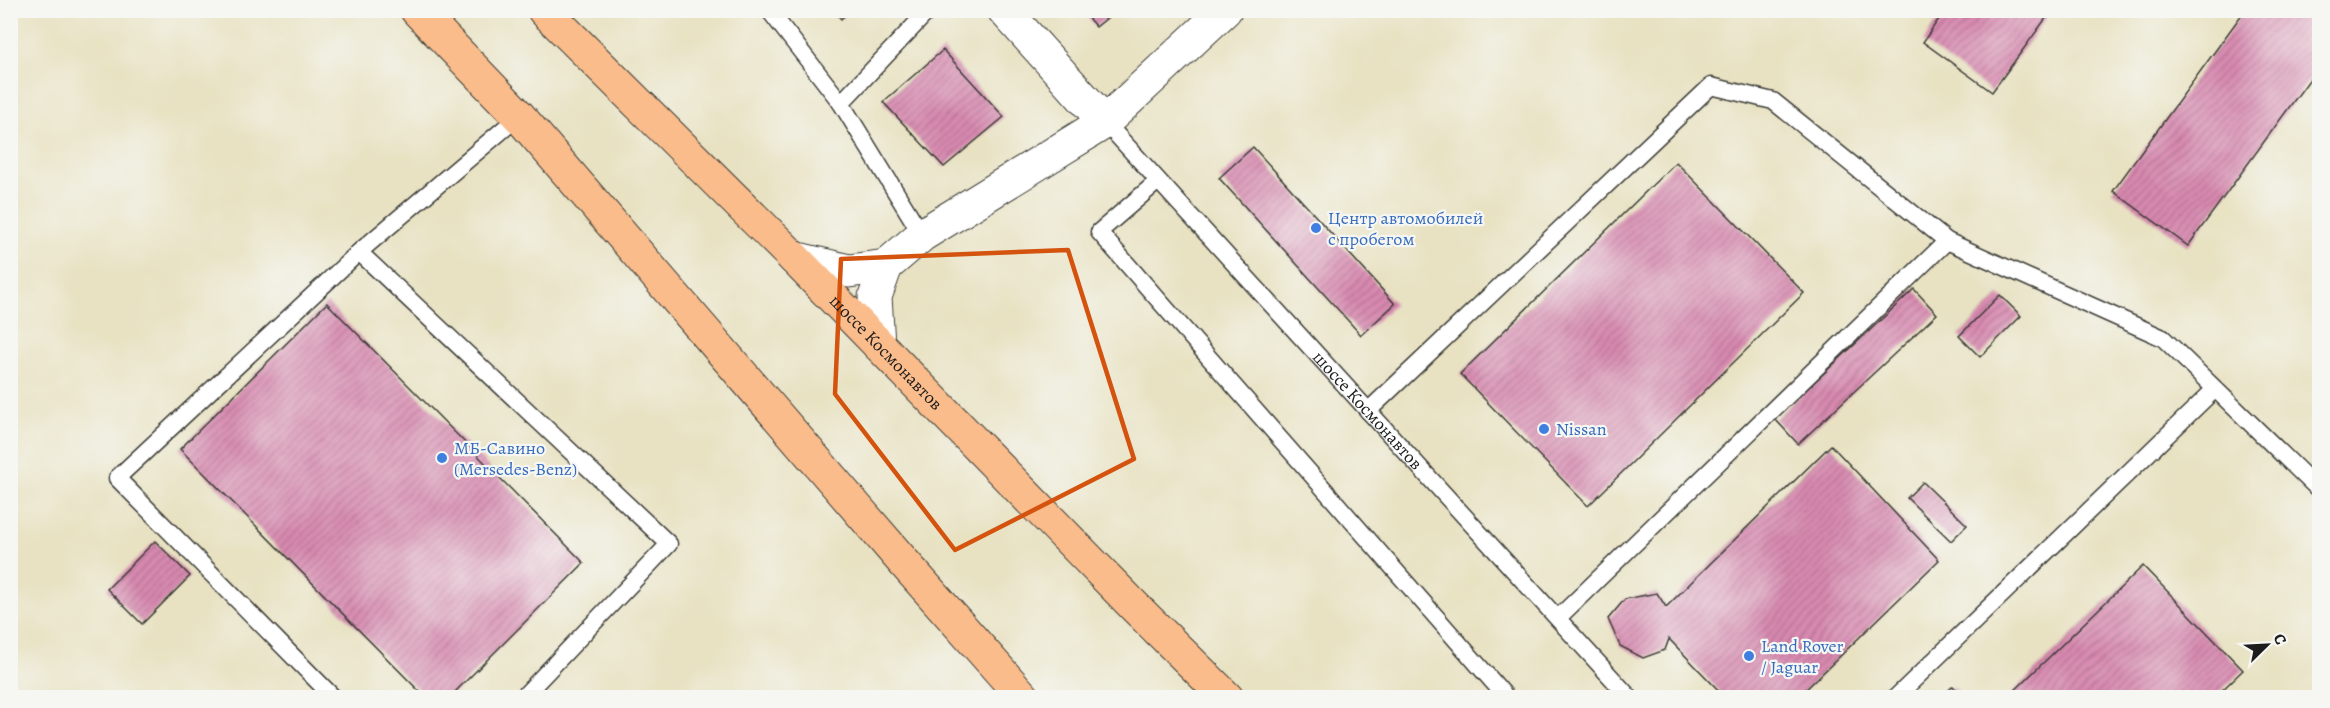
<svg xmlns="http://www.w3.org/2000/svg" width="2330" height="708" viewBox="0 0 2330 708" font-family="Alegreya,serif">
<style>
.building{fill:url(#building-hatch)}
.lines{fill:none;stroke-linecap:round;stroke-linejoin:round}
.lane-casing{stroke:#3b3a35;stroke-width:19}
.street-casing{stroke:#3b3a35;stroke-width:35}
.primary-casing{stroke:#3b3a35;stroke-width:35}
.lane{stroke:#fff;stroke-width:16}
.street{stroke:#fff;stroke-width:33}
.primary{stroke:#fabc8b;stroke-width:33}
.marked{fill:none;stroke:#d4530e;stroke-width:4.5;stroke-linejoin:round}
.shop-dot{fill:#3f7fe0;stroke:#f6f6f2;stroke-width:2}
.labels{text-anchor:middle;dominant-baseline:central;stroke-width:4.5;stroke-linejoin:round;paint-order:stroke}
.shop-label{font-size:18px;fill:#366cbe;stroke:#f6f6f2;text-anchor:start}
.street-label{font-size:18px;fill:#1c1c1c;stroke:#f6f6f2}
</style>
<defs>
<pattern id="building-hatch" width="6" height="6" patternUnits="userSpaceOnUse" patternTransform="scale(1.5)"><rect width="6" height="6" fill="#d889b0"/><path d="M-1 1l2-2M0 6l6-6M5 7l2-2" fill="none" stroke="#ae6f8e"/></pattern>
</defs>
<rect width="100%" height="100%" fill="#f6f6f2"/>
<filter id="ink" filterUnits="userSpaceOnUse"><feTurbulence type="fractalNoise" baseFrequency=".0167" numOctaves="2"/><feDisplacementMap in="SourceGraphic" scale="12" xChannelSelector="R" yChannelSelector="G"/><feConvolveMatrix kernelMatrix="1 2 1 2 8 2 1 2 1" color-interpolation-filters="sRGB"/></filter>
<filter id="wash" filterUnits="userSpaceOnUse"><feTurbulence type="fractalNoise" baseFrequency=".008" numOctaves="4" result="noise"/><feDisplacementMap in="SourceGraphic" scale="24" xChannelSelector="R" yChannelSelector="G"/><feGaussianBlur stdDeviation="1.35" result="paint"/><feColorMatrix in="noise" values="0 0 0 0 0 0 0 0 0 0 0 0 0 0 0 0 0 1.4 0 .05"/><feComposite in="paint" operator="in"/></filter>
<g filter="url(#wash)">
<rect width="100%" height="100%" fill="#e8e2c2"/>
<g id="blocks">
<path class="building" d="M833,10H850L841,19Z
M1081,10H1117L1096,27Z
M1945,10H2052L1992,92L1923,42Z
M2245,10H2316L2320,13V65L2188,246L2113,191Z
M943,50L1004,117L944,167L883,102Z
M1253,147L1395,304L1361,335L1219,178Z
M1676,162L1804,293L1588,506L1460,374Z
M1914,289L1937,314L1798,444L1775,419Z
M2000,295L2021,316L1980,357L1959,336Z
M327,303L584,563L449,698H426L180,449Z
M1831,445L1939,560L1797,698H1726L1669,639L1665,650L1643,658L1620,646L1608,619L1625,599L1657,593L1666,607Z
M1923,482L1967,525L1951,541L1907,498Z
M155,541L190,576L142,624L107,589Z
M2143,566L2243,670L2214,698H2007Z
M1953,686L1964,698H1940Z"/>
</g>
</g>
<g filter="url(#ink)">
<use href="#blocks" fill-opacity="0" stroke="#3b3a35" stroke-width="1.5"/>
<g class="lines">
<defs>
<g id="lane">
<path d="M769,10L841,103"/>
<path id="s1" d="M1105,122L1630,698"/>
<path d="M1158,181L1099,232L1507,698"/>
<path d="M922,235L841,103L929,10"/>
<path d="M359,252L669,544L522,698"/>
<path d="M1368,411L1711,86L1773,101L1947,241L2163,338L2320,491"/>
<path d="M1558,618L1947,241"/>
<path d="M334,698L117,478L359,252L519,116"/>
<path d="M1895,698L2215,389"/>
</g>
<path id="street" d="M1004,10L1105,122
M794,258L849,271L886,266L922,235L1105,122L1225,10
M878,344L875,297L886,266"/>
<g id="primary">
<path d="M417,10L519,116L900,558L1024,698"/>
<path id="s2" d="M544,10L794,258L1136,608L1227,698"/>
</g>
</defs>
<use href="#lane" class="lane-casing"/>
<use href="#street" class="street-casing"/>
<use href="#primary" class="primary-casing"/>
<use href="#lane" class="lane"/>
<use href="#street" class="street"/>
<use href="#primary" class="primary"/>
</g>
</g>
<path class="marked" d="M1068,250L1134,459L955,550L835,394L841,259Z"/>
<g class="shop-dot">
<circle cx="1316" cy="228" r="6"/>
<circle cx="1544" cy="429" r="6"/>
<circle cx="442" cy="458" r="6"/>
<circle cx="1749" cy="656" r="6"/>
</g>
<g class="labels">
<g class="shop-label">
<text x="1328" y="218">Центр автомобилей<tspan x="1328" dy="21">с пробегом</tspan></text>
<text x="1556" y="429">Nissan</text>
<text x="454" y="448">МБ-Савино<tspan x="454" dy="21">(Mersedes-Benz)</tspan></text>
<text x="1761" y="646">Land Rover<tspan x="1761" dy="21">/ Jaguar</tspan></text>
</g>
<g class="street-label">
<text stroke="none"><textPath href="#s2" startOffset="484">шоссе Космонавтов</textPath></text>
<text stroke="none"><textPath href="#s1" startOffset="390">шоссе Космонавтов</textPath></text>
</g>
</g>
<rect width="2330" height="708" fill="none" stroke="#f6f6f2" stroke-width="36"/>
<g transform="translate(2267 645) rotate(66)" stroke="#f6f6f2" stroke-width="4.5" paint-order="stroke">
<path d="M0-4.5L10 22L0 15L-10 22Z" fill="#1c1c1c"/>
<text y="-9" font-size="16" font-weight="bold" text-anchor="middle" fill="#1c1c1c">С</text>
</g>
</svg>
